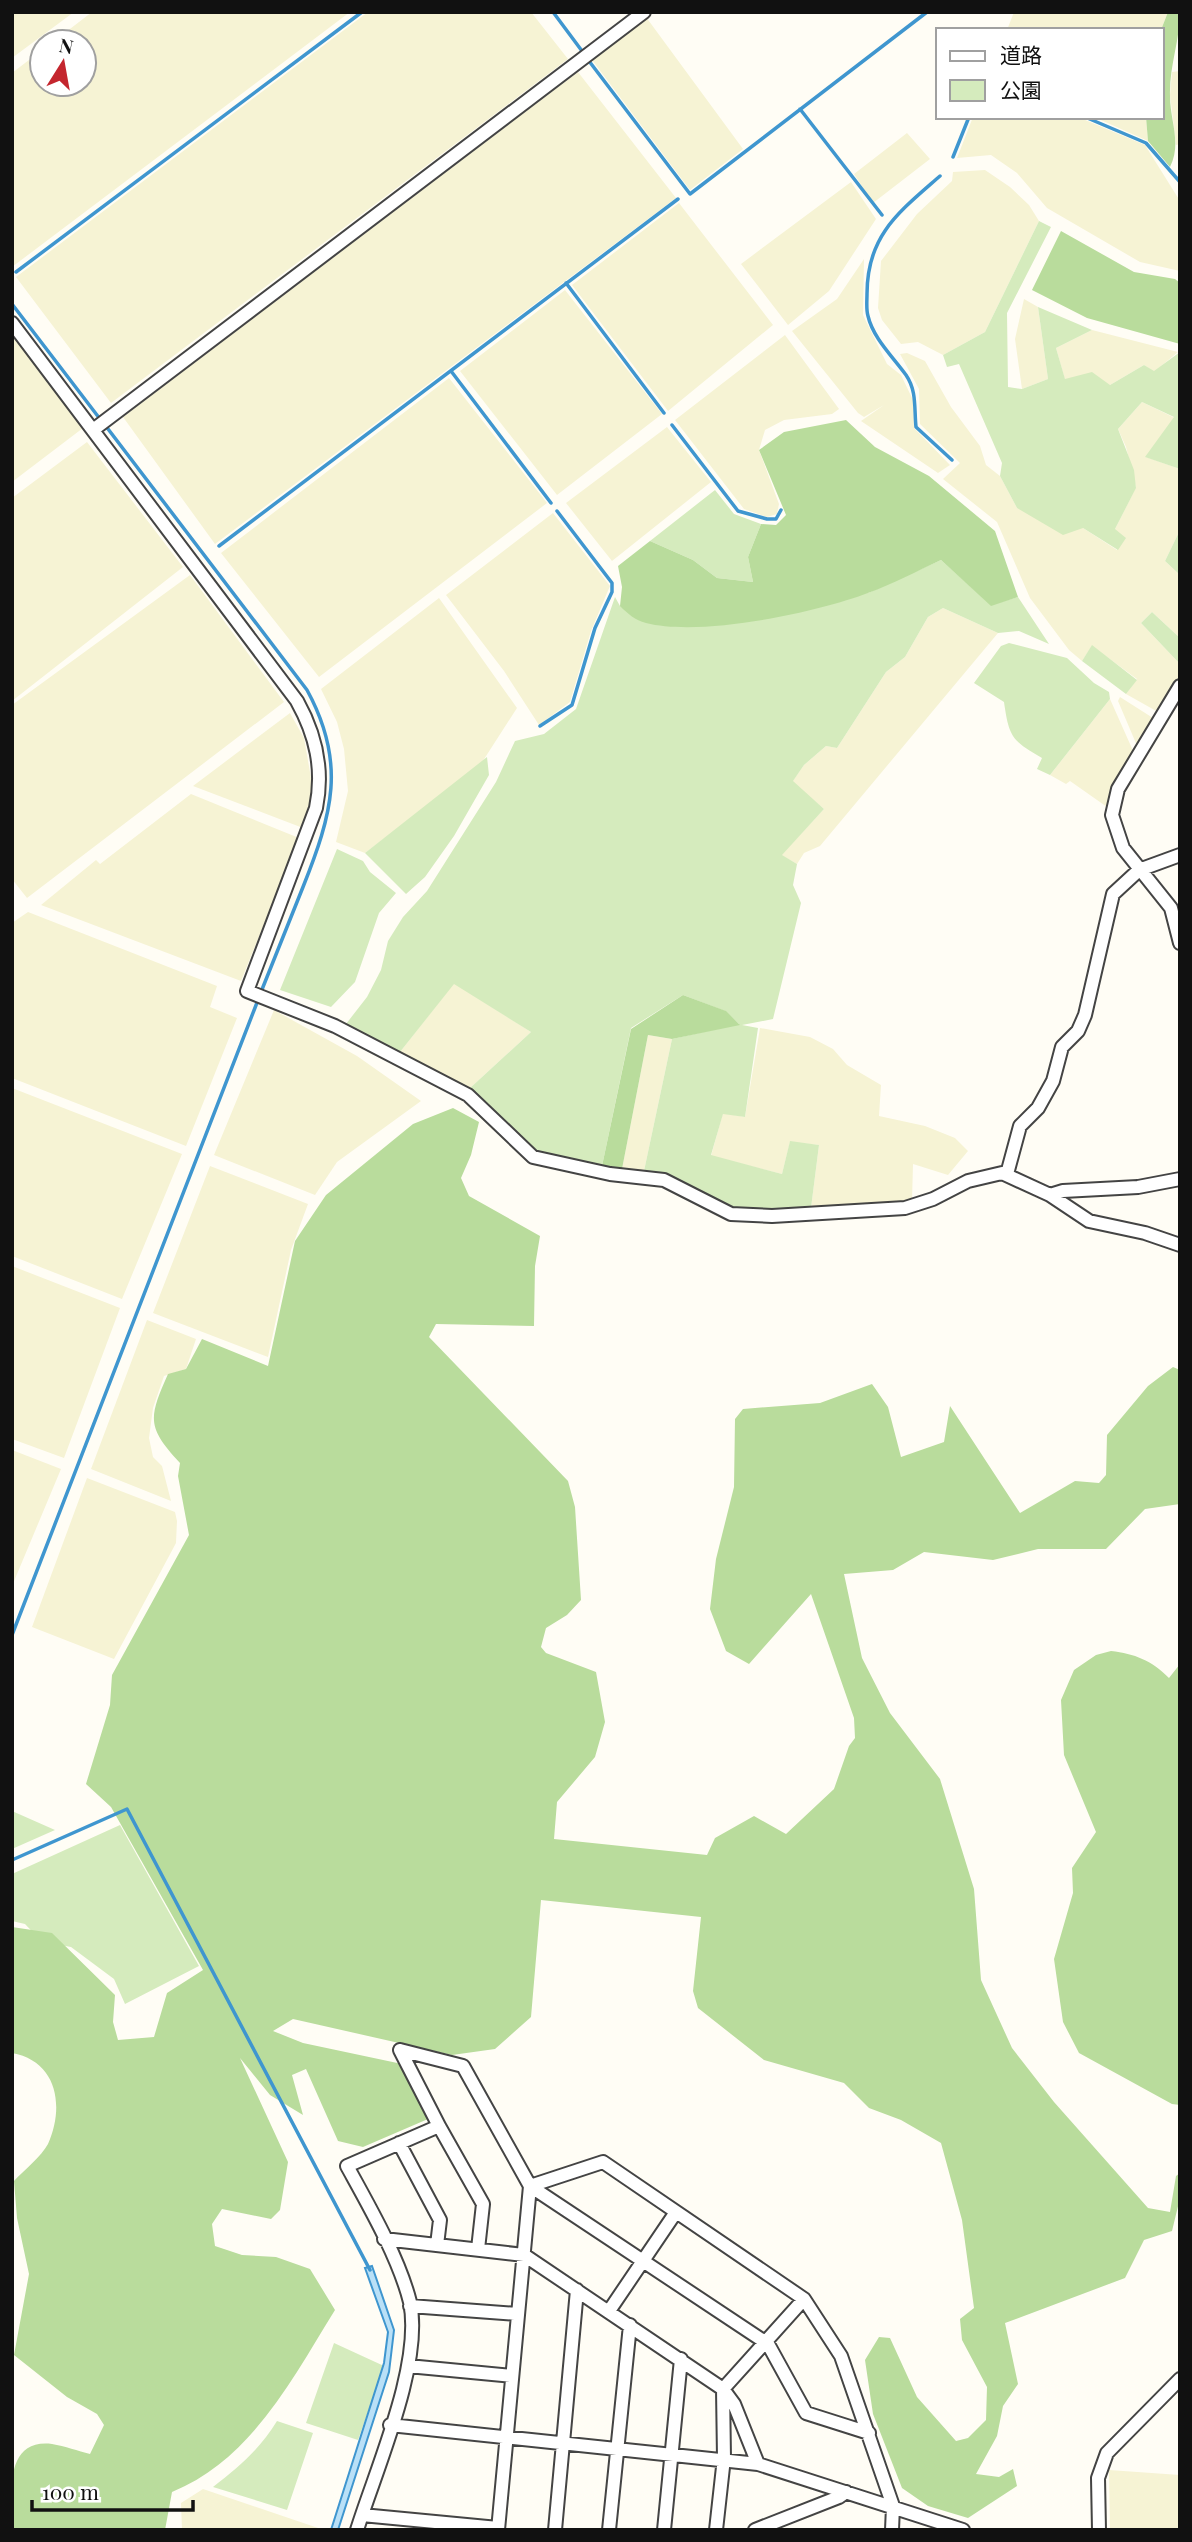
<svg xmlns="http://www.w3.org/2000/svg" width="1192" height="2542" viewBox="0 0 1192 2542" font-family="'Playfair Display','Noto Sans JP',serif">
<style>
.farmland{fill:#f6f3d4}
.green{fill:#d5ebbd}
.forest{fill:#b9dc9c}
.water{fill:#b9e0f7;stroke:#3f96cf;stroke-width:2}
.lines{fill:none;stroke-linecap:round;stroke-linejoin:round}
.stream{stroke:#3f96cf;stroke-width:3.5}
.street-casing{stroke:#444;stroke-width:16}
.street{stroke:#fff;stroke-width:12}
</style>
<rect width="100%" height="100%" fill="#fffdf5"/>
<path class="farmland" d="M12,12H74L12,58Z
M92,12H350L12,267V73L42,50V84H84V42H53Z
M368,12H531L568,59L111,403L16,277Z
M1014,12H1168L1161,30H1007Z
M646,17L743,149L690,190L592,60Z
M1180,71V144L1176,145L1170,95L1172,72Z
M578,72L676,198L215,544L123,417Z
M973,117H1078L1145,145L1180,201V271L1140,262L1047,208L1017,173L991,155L957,158Z
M1094,117H1146L1148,141Z
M907,133L930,159L873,203L854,174Z
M985,170L1010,187L1029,205L1039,221L985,332L943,355L918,342L901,344L882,320L878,308L881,261L917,214L952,181L953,172Z
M851,182L876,219L829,291L788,325L741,264Z
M679,203L773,325L668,411L572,285Z
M864,259L863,315L887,364L901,375L913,400L914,428L950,465L938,473L861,421L884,405L864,417L858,413L792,331L837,299Z
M565,290L662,414L557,495L460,371Z
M1024,299L1038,307L1048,379L1022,389L1015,339Z
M1092,330L1178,352L1154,372L1144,365L1110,385L1065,380L1056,348Z
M12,335L83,428L12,482Z
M785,335L839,409L832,414L784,420L765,430L759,450L779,504L777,514L767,517L744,509L675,420Z
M907,353L925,361L951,407L980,446L986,465L1000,476L1017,508L1083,528L1117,550L1115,529L1136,487L1126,447L1118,429L1142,402L1175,418L1146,457L1180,469V530L1165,561L1180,575V638L1152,612L1141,623L1180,664V678L1158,712L1126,694L1137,679L1092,646L1082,661L1069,650L1030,598L997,522L943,479L960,463L920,424L919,389L900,354Z
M449,378L547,503L319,677L221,553Z
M667,427L711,482L612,561L566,503Z
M87,442L183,567L12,701V498Z
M553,513L610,586L591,631L570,702L539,725L504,671L446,595Z
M190,575L284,702L27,898L12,879V705Z
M439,598L517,708L479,767L365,853L336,842L348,791L344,749L337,722L321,689Z
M943,608L998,633L820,846L804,853L797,864L781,855L824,809L792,782L804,765L826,746L837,748L886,672L905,657L928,617Z
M1120,697L1153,718L1138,748L1118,701Z
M1110,699L1134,753L1113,790L1107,807L1070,781L1066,784L1050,775Z
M290,713L304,738L314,795L303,828L193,786Z
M191,794L299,838L241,981L41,905L96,860L100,864Z
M28,912L217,986L210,1007L237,1018L186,1146L12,1078V923Z
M454,983L531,1032L469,1089L400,1052Z
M274,1010L357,1056L421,1101L337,1162L315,1195L214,1155Z
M760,1028L810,1037L833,1049L847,1065L881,1085L879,1116L925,1126L955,1138L968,1151L948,1175L913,1164L912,1201L842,1209L811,1208L819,1145L790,1142L782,1174L711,1156L723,1113L745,1117Z
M648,1035L672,1039L644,1171L622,1169Z
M12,1088L182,1154L122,1299L12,1256Z
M210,1166L308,1204L291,1250L268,1357L153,1313Z
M12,1266L120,1308L64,1458L12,1439Z
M147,1320L196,1339L186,1369L164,1376L153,1408L149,1438L153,1457L162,1466L171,1501L91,1469Z
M12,1450L61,1469L12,1586Z
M87,1478L175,1512L177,1521L176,1543L114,1659L32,1627Z
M1109,2470L1180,2475V2530H1110Z
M203,2489L324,2530H182L181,2503Z"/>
<path class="green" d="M1039,221L1051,227L1007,313L1008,387L1022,389L1048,379L1038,307L1092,330L1056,348L1065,379L1092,372L1110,385L1144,365L1154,371L1180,352V469L1145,457L1174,417L1142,402L1118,429L1134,470L1136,488L1115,529L1126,538L1118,550L1083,528L1063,535L1017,508L1000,476L1002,463L959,364L947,367L943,355L985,332Z
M715,490L734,514L761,524L748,557L753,582L717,578L693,560L650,541Z
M1180,530V575L1165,561Z
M941,560L991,605L1018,597L1049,644L1019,631L998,633L943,608L928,617L905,657L886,672L837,748L826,746L804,765L793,781L824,809L782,855L797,864L793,885L801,903L773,1019L742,1025L758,1028L745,1117L723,1114L711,1155L782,1174L790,1141L819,1145L811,1208C784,1209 748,1216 723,1206C696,1194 674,1176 644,1171L672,1039L739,1024L725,1011L683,995L631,1028L602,1166L538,1153L469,1089L531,1032L454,984L400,1052L346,1024L367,997L381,970L388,941L403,917L427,891L496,782L515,741L544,734L576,709L615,597L620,606L868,593Z
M1152,612L1180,638V664L1141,623Z
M1009,643L1067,658L1094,683L1109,692L1110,699L1050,775L1037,769L1042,758C1012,741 1009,737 1004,702L974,683L1001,646Z
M1092,645L1137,680L1126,694L1082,661Z
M487,757L489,775L454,836L425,877L406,894L365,853Z
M337,849L363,861L370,872L396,893L379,913L355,982L331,1007L280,990Z
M12,1811L55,1830L12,1849Z
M120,1825L199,1966L125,2004L114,1979L71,1947L55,1944L47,1947L25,1924L12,1921V1874Z
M334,2343L384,2366L358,2440L306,2423Z
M277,2421L313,2433L287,2510L213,2487C239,2467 260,2449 277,2421Z"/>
<path class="forest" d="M1168,12H1180C1180,40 1169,67 1170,96C1170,121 1182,143 1170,167L1148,141L1146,117H1162L1161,30Z
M1061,231L1134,272L1175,279L1180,283V344L1087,318L1032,290Z
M846,420L875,447L929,476L995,531L1018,597L991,606L941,560C917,571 893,584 868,593C815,613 701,637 646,623C635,620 628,614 620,606L622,587L618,566L650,541L693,560L717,578L753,582L748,557L761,524L776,525L786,515L759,450L784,432Z
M683,995L726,1011L740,1025L672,1039L648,1035L622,1169L602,1166L631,1029Z
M453,1108L479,1122L471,1155L461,1178L469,1196L540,1236L535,1266L534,1326L436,1324L429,1337L568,1481L575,1507L581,1600L567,1615L546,1628L541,1647L546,1653L596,1672L605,1722L595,1757L557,1802L554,1839L707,1855L715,1838L754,1816L786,1834L834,1789L849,1746L855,1738L854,1718L811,1594L749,1664L726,1651L710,1609L716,1559L734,1487L735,1419L743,1409L820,1403L872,1384L888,1407L901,1457L944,1442L950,1406L1020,1513L1075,1481L1099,1483L1106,1475L1107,1435L1148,1386L1173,1367L1180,1370V1504L1145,1509L1106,1549H1038L993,1560L924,1552L893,1570L844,1574L862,1658L890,1713L940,1779L974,1889L981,1980L1012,2048L1054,2102L1148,2208L1170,2212L1176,2176L1180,2173V2198L1172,2231L1144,2240L1125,2278L1005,2323L1018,2384L1003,2406L997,2436L976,2474L999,2477L1013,2469L1017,2486L968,2518L928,2506L902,2488L873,2414L865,2360L879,2337L890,2338L917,2397L956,2441L968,2438L986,2420L987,2387L962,2340L960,2319L974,2308L962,2220L941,2143L901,2120L869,2108L844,2083L764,2060L698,2008L693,1991L701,1917L541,1900L531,2017L495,2049L452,2055L293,2019L273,2031L303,2043L402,2064L428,2119L363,2147L338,2141L306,2069L292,2075L303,2115L270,2095L240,2058L288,2162L280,2210L271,2219L222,2209L212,2224L215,2246L242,2255L276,2257L310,2269L335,2310C292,2379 252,2459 172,2492L165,2530H12C12,2499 2,2438 52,2444C65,2446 78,2451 90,2454L104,2425L97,2414L67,2397L14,2355L29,2274L17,2218L14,2181C24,2170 41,2157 48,2144C65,2106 57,2061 12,2053V1927L52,1933L115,1995L113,2022L118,2040L154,2037L167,1993L203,1970L111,1807L86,1784L110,1705L112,1675L189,1535L178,1476L180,1463C147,1427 148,1419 168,1374L186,1369L202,1339L268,1366L295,1241L326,1195L413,1124Z
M1111,1651C1135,1654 1151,1660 1169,1678L1180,1664V2105L1172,2104L1079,2053L1063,2022L1054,1959L1073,1893L1072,1868L1096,1832L1064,1755L1061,1700L1074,1670L1096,1655Z"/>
<path class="water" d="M372,2266L394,2330L389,2372L338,2530H331L384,2363L388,2332L365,2268Z"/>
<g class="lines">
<path class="stream" d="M553,12L582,51
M589,61L690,194L927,12
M800,109L882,215
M1085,117L1146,143L1180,182
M953,157L969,117
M940,176C899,212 867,235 867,294C867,301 866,310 868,316C873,338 893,357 906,375C917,391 914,408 916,427L952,460
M16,272L362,12
M566,283L664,413
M12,304L100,419
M451,371L551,503
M105,425L307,690C347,763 332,814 303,887C289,922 275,957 261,992
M672,425L738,511L767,519H776L781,510
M219,546L678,199
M540,726L572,705L595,628L612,592V583L557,511
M12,1635L258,1000
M12,1860L127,1809L370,2270"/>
<defs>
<path id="street" d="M12,323L297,701C316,735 324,769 316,808L247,991L335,1026L468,1095L533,1157L610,1174L664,1180L731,1214L772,1216L905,1208L933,1199L968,1181L1002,1173L1050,1195L1089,1221L1145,1233L1180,1245
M93,430L644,12
M1180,686L1118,789L1112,815L1123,848L1171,908L1180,943
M1007,1174L1020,1126L1038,1108L1053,1081L1062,1047L1078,1031L1085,1015L1113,894L1139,870L1180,855
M1050,1195L1063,1191L1138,1187L1180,1179
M400,2050L463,2066L530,2186L498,2530
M439,2126L483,2204L478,2249
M399,2143L440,2220L437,2245
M530,2186L603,2162L804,2299L841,2356L893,2506L892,2530
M530,2186L768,2344L806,2413L869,2433
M384,2239L524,2255L723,2389L724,2458L716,2530
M410,2306L518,2314
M609,2311L676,2212
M408,2366L512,2376
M390,2425L758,2464L963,2530
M758,2464L734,2404L723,2389L804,2299
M362,2515L498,2528
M357,2530C376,2469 423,2364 410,2302C399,2258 369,2206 347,2166L439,2126L400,2050
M555,2530L577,2290
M609,2530L630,2325
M664,2530L681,2359
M755,2530L839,2497L846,2492
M1099,2530L1098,2478L1107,2453L1180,2379"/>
</defs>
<use href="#street" class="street-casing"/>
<use href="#street" class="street"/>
</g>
<rect width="1192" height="2542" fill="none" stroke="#111111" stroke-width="28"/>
<rect x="936" y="28" width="228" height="91" fill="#ffffff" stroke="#a0a0a0" stroke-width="2"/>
<rect x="950" y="51" width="35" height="10" fill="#ffffff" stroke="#a0a0a0" stroke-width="2"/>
<text x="1000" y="63" font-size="21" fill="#111111">道路</text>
<rect x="950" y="80" width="35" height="21" fill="#d5ebbd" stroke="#a0a0a0" stroke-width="2"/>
<text x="1000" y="98" font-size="21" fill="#111111">公園</text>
<g transform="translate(63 63) rotate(11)"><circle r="33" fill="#ffffff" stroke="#a0a0a0" stroke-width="2"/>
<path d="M0-5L12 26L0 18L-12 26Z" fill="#c4262e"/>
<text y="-10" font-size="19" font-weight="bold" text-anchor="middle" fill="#111111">N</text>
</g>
<path d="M32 2500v10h161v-10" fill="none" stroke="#111111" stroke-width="3.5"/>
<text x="42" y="2500" font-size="21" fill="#111111" stroke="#ffffff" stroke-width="5" paint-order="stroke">100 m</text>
</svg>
